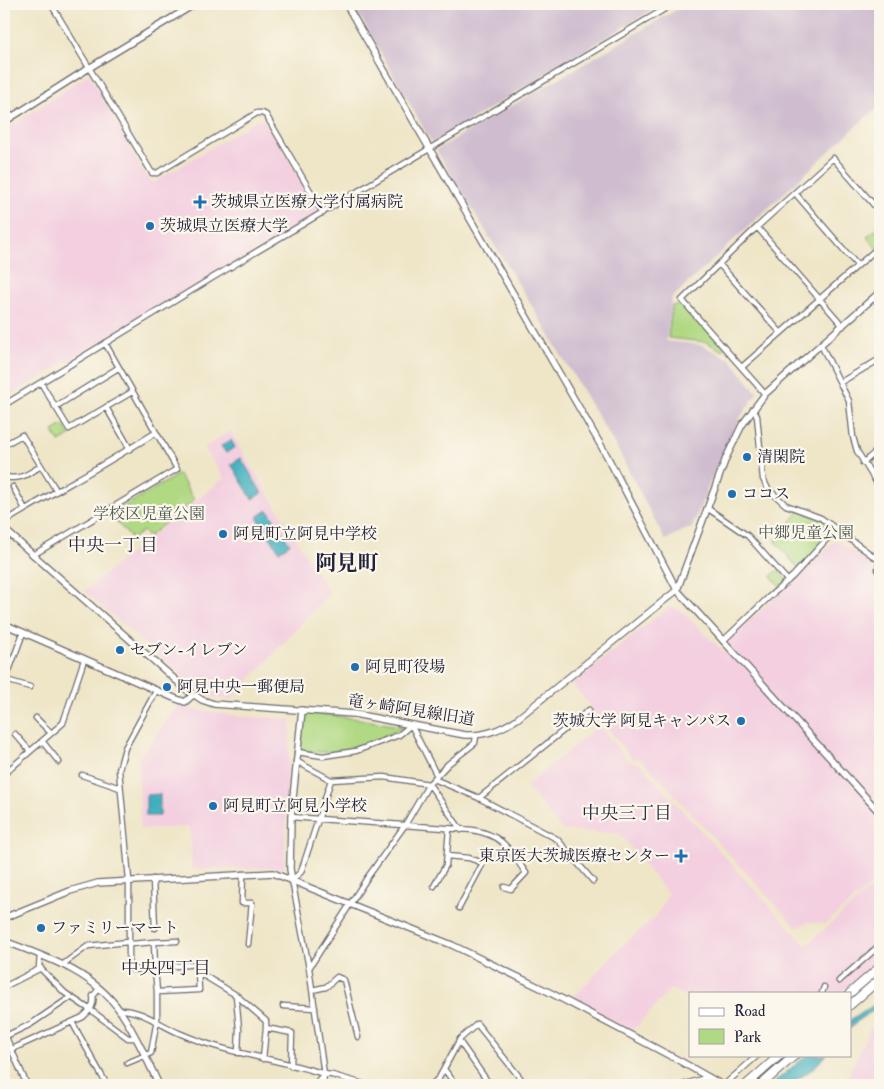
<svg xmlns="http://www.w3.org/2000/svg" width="884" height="1089" viewBox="0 0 884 1089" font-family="'IM FELL Double Pica','Noto Serif JP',serif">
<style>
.built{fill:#f3cfe0}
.industrial{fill:#cfbdcf}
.green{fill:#b1d983;stroke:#6a7e5f}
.water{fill:#40aebd;stroke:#31687c}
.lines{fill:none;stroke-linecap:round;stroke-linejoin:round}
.minor-casing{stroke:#6a676c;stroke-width:7}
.tertiary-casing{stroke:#6a676c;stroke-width:8}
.trunk-casing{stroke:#6a676c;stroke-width:10}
.minor{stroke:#fff;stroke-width:4.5}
.tertiary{stroke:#fff;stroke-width:5.5}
.trunk{stroke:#fff;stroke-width:8}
.poi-dot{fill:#1f6fb2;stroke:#fbf7ec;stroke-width:2}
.labels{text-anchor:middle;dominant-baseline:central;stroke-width:4.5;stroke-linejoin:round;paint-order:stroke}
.poi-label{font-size:16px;fill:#22223b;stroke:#fbf7ec;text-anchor:start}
.park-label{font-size:16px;fill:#4d5951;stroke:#fbf7ec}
.street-label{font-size:16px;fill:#22223b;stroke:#fbf7ec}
.neighbourhood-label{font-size:18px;fill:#22223b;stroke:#fbf7ec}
.district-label{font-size:21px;font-weight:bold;fill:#22223b;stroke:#fbf7ec}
</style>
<rect width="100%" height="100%" fill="#fbf7ec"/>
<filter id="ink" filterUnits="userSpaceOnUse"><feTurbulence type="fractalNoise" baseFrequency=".02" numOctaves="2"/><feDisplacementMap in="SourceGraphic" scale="10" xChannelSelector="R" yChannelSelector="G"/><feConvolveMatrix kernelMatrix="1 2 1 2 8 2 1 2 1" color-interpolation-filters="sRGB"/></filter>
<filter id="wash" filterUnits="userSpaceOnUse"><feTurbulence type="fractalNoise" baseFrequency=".0096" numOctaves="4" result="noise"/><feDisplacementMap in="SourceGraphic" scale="20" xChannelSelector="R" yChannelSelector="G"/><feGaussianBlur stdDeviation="1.12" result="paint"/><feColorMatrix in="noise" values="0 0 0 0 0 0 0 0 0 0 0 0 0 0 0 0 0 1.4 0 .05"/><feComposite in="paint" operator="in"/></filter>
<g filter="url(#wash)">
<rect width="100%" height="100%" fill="#efe6c8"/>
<path class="built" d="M89,74L142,170L153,183L258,119L265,121L318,208L316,214L276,238L4,399V131Z
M230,431L329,593L231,700L209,696L197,689L84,591L224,478L204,448Z
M836,540L869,563L873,572L880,598V878L825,924L808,922L797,928L642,760L631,758L572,684L668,608H675L681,611L724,652L733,636Z
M178,705L193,709L238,716L291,719L284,868L192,869L190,827L140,829L139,758Z
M599,726L628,761L640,764L806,946L880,880V957L841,993H690V999L671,989L632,1031L572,999L622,946L656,917L668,894L619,833L563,831L526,786Z
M880,1024V1085H844L870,1029Z"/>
<path class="industrial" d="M353,4H662L432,143Z
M686,4H880V108L867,116L672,298L666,341L701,345L730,359L757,393L739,419L714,472L692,528L682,531L665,540L618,450L527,298L436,150Z"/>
<path class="green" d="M880,226V246L877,249L867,237Z
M681,300L725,348L723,351L706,342L668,338L672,306L680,304Z
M63,425L70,436L59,442L53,431Z
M179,474L194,500L148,537L143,531L132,539L110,515Z
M800,510L821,518L835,530L799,569L775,541Z
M778,570L788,581L780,587L771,576Z
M304,712L359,719L405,727C367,744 343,757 300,750Z"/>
<path class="water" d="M231,440L235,447L226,453L221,446Z
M241,458L262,493L252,499L231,464Z
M268,510L290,544L279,551L257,517Z
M160,794V816H146V795Z
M880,1001V1007L861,1018L850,1029V1020Z
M807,1055H827C809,1072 797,1085 771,1085Z"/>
</g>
<g filter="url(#ink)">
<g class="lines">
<defs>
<path id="minor" d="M51,4L152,173H157L257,113H262L266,115L323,213
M795,193L857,265
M757,227L843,326
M719,264L781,333
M874,298L880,306
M821,345L849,401L853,437L857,451L878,485L880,494
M742,367L880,246
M841,382L880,359
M41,383L69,429L132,392
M765,394L682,300L757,227L833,158L880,212
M4,405L212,278L673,4
M55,407L118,368
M106,407L130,449
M753,409L757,416L763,479L768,489L786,505L821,518L880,561
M4,445L22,435L56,490
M863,463L880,448
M4,477C21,480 26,475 41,466
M13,487L25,509
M707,508L748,536L788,581
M4,522C54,492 106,464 155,433
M33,555L177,469L105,343
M880,560L878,569L880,578
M723,641L769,597L793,576L835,530
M6,680L30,687
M4,684L23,633
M36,718L51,733
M15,734L30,751
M42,741L59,762
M297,752L323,756L356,751L399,735L411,725L437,776
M296,761L331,780L384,777L429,784L461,830
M4,774L63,723L84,660
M82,775L120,788
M434,779L479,798L557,839L593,881
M479,798L589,710
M291,817L473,830C504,836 508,848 526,873L511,889L504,887
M447,856L469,858L483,863L459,908
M243,874L242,903H252L248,944
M153,879L155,928
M434,886L446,865L449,829
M40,955L39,967L65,993L92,1011L128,1038H136
M62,965L88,946L128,942L131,944L154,942
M155,968L154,942L177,941
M309,968L367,878L405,825L429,784L448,764L475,743L476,736
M155,971L131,969L129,965V880L119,770L125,748L156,691
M839,981L880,945
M4,987L41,968
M312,990L326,987L337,977L344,980L358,1037
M157,992L155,968L197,964L198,972
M822,993L824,987
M283,1006L315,1008
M119,1010C141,1009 160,1025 179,1033C226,1054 276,1058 324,1074L332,1075L367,1085
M72,1022L107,1085
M5,1035L27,1085
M6,1036L31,1024L71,997
M459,1041L490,1085
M12,1049L83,1017C89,1011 95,1006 93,996L99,989
M238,1053L239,1029L236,995L266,1021V1028
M263,1059L266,1028L292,1033L291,1066
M127,1063L151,1053L157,1020V992L199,990L198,972L236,995
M444,1069L456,1085
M314,1085L323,1075
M323,1085L324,1074L309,968L292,880L301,872L331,780
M431,1085L439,1078L460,1039L477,1024L521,1079L514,1085
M682,1085L709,1077
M724,1085L758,1055"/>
<path id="tertiary" d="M346,4L607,456L677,590L880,813
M4,122L89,68L195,4
M4,529L187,690L202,700L214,704L354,714L465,735C485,736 500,730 517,719L677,590L726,458L742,425L765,394L880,292
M4,624L174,698L185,702L193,695
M292,880L290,869L291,817L302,710
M4,918L70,891L98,883L273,873L452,945L547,991L680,1061L722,1085
M4,941C46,957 93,972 120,1011C136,1034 147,1060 159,1085"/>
<path id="trunk" d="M850,993L880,967
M850,1005L880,979
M746,1085L780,1055
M761,1085L795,1055"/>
</defs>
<use href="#minor" class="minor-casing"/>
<use href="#tertiary" class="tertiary-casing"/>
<use href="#trunk" class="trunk-casing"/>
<use href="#minor" class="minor"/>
<use href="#tertiary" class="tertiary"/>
<use href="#trunk" class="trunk"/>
</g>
</g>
<g class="poi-dot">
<path d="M197.5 194.5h5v5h5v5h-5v5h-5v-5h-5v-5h5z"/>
<circle cx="150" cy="226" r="5"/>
<circle cx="747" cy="457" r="5"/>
<circle cx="732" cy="494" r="5"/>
<circle cx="223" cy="534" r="5"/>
<circle cx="120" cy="650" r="5"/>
<circle cx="355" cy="667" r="5"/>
<circle cx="167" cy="687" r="5"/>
<circle cx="741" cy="721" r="5"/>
<circle cx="213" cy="806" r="5"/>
<path d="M678.5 848.5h5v5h5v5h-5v5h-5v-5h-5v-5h5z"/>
<circle cx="41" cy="928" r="5"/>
</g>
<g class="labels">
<g class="poi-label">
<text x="211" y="202">茨城県立医療大学付属病院</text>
<text x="160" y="226">茨城県立医療大学</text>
<text x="757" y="457">清閑院</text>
<text x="742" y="494">ココス</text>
<text x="233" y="534">阿見町立阿見中学校</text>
<text x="130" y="650">セブン-イレブン</text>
<text x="365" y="667">阿見町役場</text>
<text x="177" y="687">阿見中央一郵便局</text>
<text x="731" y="721" text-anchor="end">茨城大学 阿見キャンパス</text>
<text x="223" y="806">阿見町立阿見小学校</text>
<text x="670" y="856" text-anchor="end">東京医大茨城医療センター</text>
<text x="51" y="928">ファミリーマート</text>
</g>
<g class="park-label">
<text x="149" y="514">学校区児童公園</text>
<text x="806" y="533">中郷児童公園</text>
</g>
<g class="street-label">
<text transform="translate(411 710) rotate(9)">竜ヶ崎阿見線旧道</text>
</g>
<g class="neighbourhood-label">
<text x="113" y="545">中央一丁目</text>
<text x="627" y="813">中央三丁目</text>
<text x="166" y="968">中央四丁目</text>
</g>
<g class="district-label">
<text x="347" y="563">阿見町</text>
</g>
</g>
<rect width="884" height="1089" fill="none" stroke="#fbf7ec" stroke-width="20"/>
<rect x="689" y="992" width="162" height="65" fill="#fbf7ec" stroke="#a4a2a5"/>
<rect x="699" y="1008" width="25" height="8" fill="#ffffff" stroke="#a4a2a5"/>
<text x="734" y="1016" font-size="15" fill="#22223b">Road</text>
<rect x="699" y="1029" width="25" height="15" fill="#b1d983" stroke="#a4a2a5"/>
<text x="734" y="1042" font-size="15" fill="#22223b">Park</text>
</svg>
